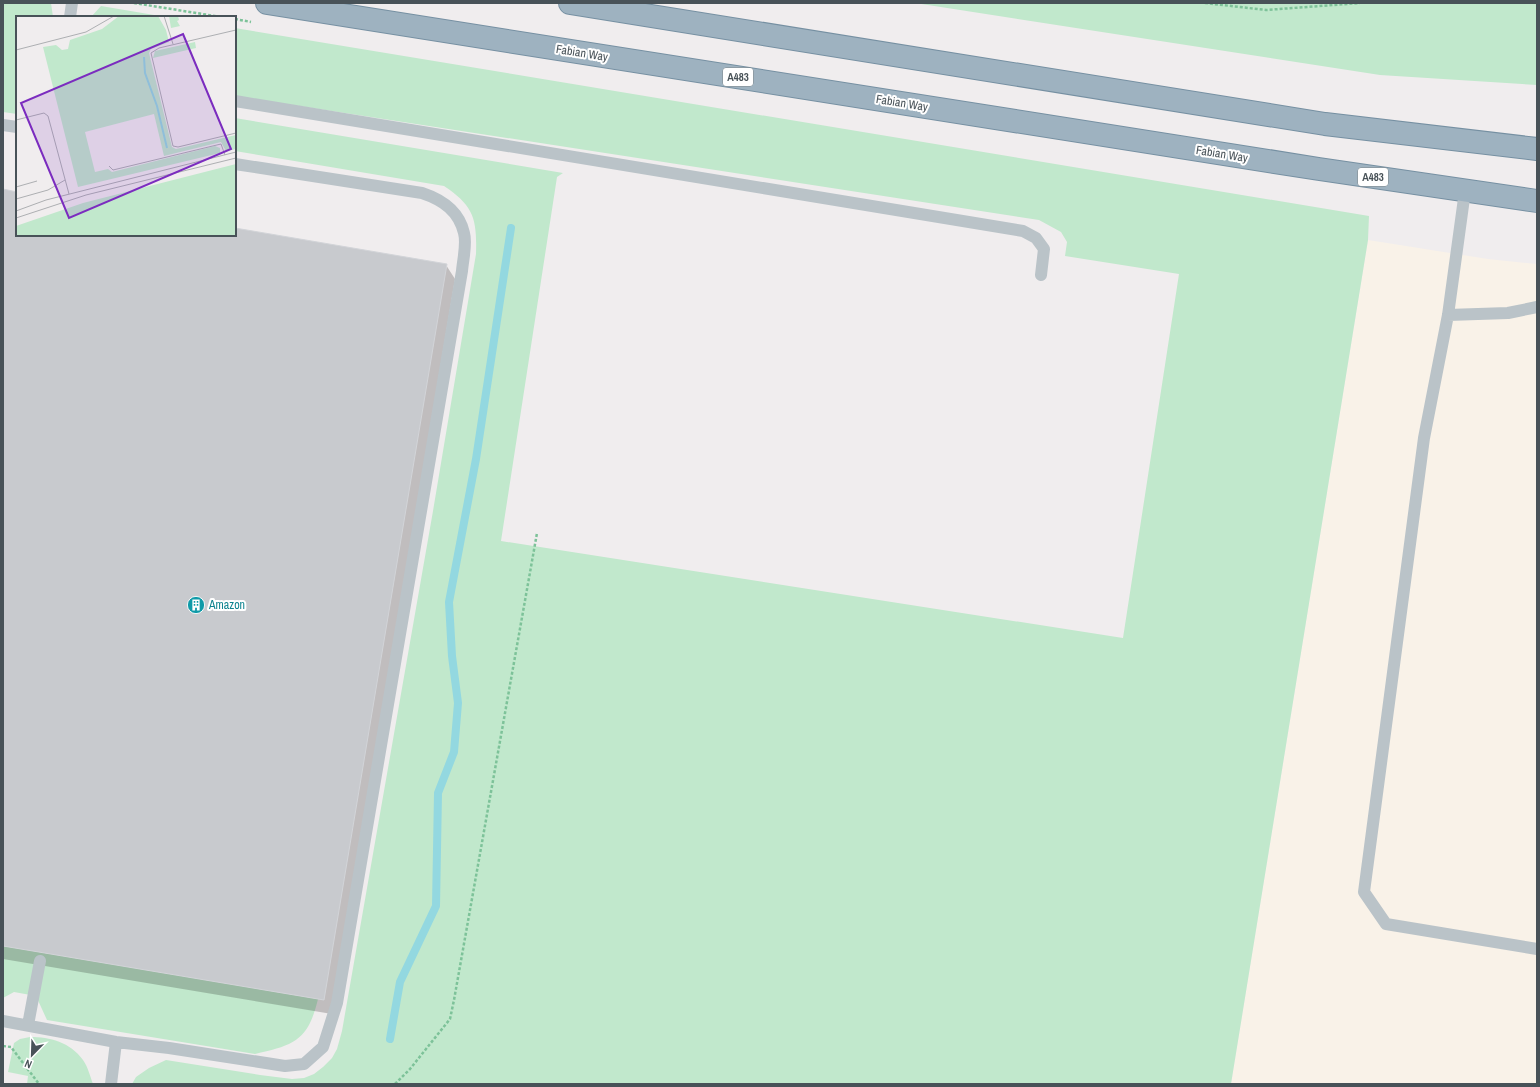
<svg xmlns="http://www.w3.org/2000/svg" width="1540" height="1087" viewBox="0 0 1540 1087" font-family="'Archivo Narrow',sans-serif">
<style>
.commercial{fill:#f9f2e8}
.green{fill:#c1e8cc}
.shadow{fill:#0003}
.lines{fill:none;stroke-linecap:round;stroke-linejoin:round}
.stream{stroke:#93d8e0;stroke-width:8}
.building{fill:#c8cace;stroke:#d2d4d8}
.trunk-casing{stroke:#7690a2;stroke-width:24}
.path{stroke:#7dc299;stroke-width:2.5;stroke-dasharray:3 2;stroke-linecap:butt}
.service{stroke:#bac3c8;stroke-width:12}
.trunk{stroke:#9eb2c0;stroke-width:22}
.labels{text-anchor:middle;dominant-baseline:central;stroke-width:4;stroke-linejoin:round;paint-order:stroke}
.shield{fill:#fff;stroke:#7f868a;stroke-width:1}
.shield-label{font-size:11px;font-weight:bold;fill:#485258}
.street-label{font-size:12px;fill:#485258;stroke:#fff}
.culture-label{font-size:12px;fill:#0d838f;stroke:#fff;text-anchor:start}
.inset-river{fill:none;stroke:#93d8e0;stroke-width:2}
.inset-road{fill:none;stroke:#adafb2;stroke-width:1}
.view{fill:#7b2cbf;fill-opacity:0.15;stroke:#7b2cbf;stroke-width:2}
.inset-edge{fill:none;stroke:#485258;stroke-width:2}
</style>
<rect width="100%" height="100%" fill="#f0edee"/>
<path class="commercial" d="M1368,240L1488,259L1537,264V1084H1231Z"/>
<path class="green" d="M3,3H51L53,17H17V114L3,112Z
M915,3H1537V85L1380,75Z
M101,6L166,17H91Z
M235,28L1369,216L1368,240L1231,1084H132L136,1077L149,1068L166,1060L260,1075L292,1079L304,1078L314,1074L323,1067L332,1058L337,1049L342,1031L433,511L476,254C477,219 474,206 444,186L235,151V118L563,173L557,177L501,541L1123,638L1179,274L1065,256L1067,242L1061,232L1039,220L235,96Z
M3,946L318,999C308,1041 294,1045 255,1054L47,1020L36,996L14,992L3,998Z
M30,1037C50,1037 70,1042 83,1060C88,1067 90,1076 93,1084H27L28,1076L8,1072L14,1043L20,1039Z"/>
<path class="shadow" d="M3,190L17,193V235H235V229L446,265L455,279L332,1014L3,959Z"/>
<g class="lines">
<path class="stream" d="M390,1039L400,982L436,906L438,793L454,752L458,703L452,656L449,602L476,459L511,228"/>
</g>
<path class="building" d="M3,189L17,192V235H235V228L447,264L324,1000L3,946Z"/>
<g class="lines">
<defs>
<path id="trunk" d="M267,3L1319,169L1537,201
M570,3L1325,124L1537,149"/>
</defs>
<use href="#trunk" class="trunk-casing"/>
<path class="path" d="M134,3L221,17
M1205,3L1266,10L1360,3
M235,19L251,22
M3,1046L11,1047L39,1084
M395,1084L410,1069L450,1019L454,1000L537,533"/>
<path class="service" d="M70,17L72,3
M235,101L1023,231L1036,238L1044,249L1041,275
M3,125L17,127
M1465,191L1448,315L1424,438L1364,892L1386,924L1537,949
M1448,315L1508,313L1537,307
M3,1021L116,1042L169,1048L285,1066L304,1064L323,1047L337,1003L462,271C463,259 467,244 464,233C459,211 443,200 422,193L235,164
M28,1025L40,961
M111,1084L116,1042"/>
<use href="#trunk" class="trunk"/>
</g>
<defs>
<symbol id="building-disc" viewBox="-11 -11 22 22"><circle r="9.5" fill="#0f9aa8" stroke="#fff"/><path d="M-4-6H4V6H1V3H-1V6H-4ZM-2.5-4.3h1.7v1.8h-1.7ZM.8-4.3h1.7v1.8H.8ZM-2.5-1h1.7V.8h-1.7ZM.8-1h1.7V.8H.8Z" fill="#fff"/></symbol>
</defs>
<g fill-rule="evenodd">
<use href="#building-disc" x="186" y="595" width="20" height="20"/>
</g>
<g class="labels">
<g class="shield">
<rect x="723" y="68" width="30" height="18" rx="3"/>
<rect x="1358" y="168" width="30" height="18" rx="3"/>
</g>
<g class="shield-label">
<text x="738" y="77">A483</text>
<text x="1373" y="177">A483</text>
</g>
<g class="street-label">
<text transform="translate(582 53) rotate(9)">Fabian Way</text>
<text transform="translate(902 103) rotate(9)">Fabian Way</text>
<text transform="translate(1222 154) rotate(9)">Fabian Way</text>
</g>
<g class="culture-label">
<text x="209" y="605">Amazon</text>
</g>
</g>
<g transform="translate(16 16)">
<rect width="220" height="220" fill="#f0edee"/>
<path d="M103,0H142L150,14L153,26L135,33L133,37L156,131L160,133L220,119V133L210,135L205,126L148,140L138,98L69,116L79,156L92,153L96,156L199,130L204,132V137L62,171L27,31L40,29L46,34L52,33L54,24L86,13ZM153,0H162L163,4L161,5L164,10L155,12ZM179,26L180,32L137,42L139,35ZM220,148V220H0V210L67,187Z" fill="#c1e8cc"/>
<path class="inset-river" d="M128,41L129,57L141,90L151,132"/>
<path class="inset-road" d="M148,0L157,28M220,14L143,32L135,37L157,130L162,131L220,117M0,34L70,16L98,0M0,104L28,97L32,100L53,178M93,150L97,154L205,128L209,139M0,171L21,165M0,183L32,174L49,164M0,195L30,184L220,136M0,202L70,179L220,142"/>
<path class="view" d="M167,18L215,133L53,202L5,87Z"/>
<rect width="220" height="220" class="inset-edge"/>
</g>
<rect width="1540" height="1087" fill="none" stroke="#485258" stroke-width="8"/>
<g transform="translate(32 1055) rotate(203)" stroke="#ffffff" stroke-width="3" paint-order="stroke">
<path d="M0-3L7 15L0 10L-7 15Z" fill="#485258"/>
<text y="-6" font-size="11" font-weight="bold" text-anchor="middle" fill="#485258">N</text>
</g>
</svg>
